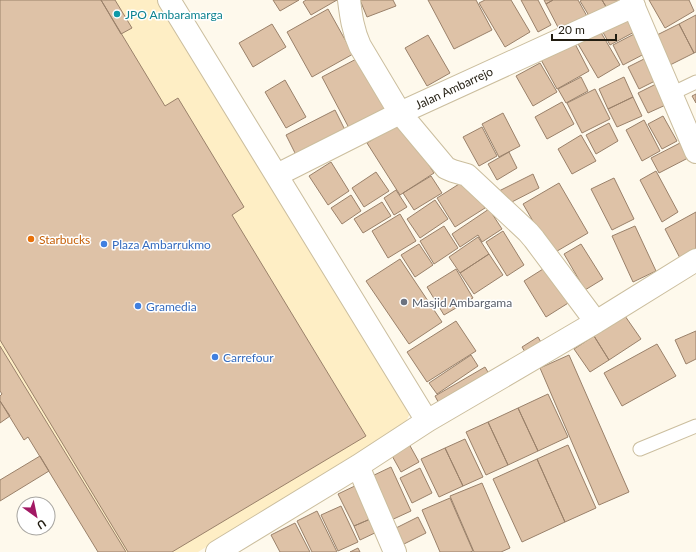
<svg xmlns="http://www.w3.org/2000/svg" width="696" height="552" viewBox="0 0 696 552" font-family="Lato,sans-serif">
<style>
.built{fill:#feeec5}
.building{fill:#dec2a7;stroke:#9a816a}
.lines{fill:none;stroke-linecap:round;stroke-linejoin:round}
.service-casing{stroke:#cbbe9e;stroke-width:15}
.minor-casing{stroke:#cbbe9e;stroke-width:24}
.secondary-casing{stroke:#cbbe9e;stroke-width:24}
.service{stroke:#fff;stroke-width:13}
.minor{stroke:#fff;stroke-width:22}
.secondary{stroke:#fff;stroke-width:22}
.culture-dot{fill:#0f9aa8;stroke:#fff;stroke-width:1.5}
.food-dot{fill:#e8710a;stroke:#fff;stroke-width:1.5}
.shop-dot{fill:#3f7fe0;stroke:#fff;stroke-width:1.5}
.worship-dot{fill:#6b7280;stroke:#fff;stroke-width:1.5}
.labels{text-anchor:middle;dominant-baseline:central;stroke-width:3;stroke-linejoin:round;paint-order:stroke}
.culture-label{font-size:12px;fill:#0d838f;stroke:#fff;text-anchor:start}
.street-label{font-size:12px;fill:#221d11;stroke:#fff}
.food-label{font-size:12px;fill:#c56008;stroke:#fff;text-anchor:start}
.shop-label{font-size:12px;fill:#366cbe;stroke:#fff;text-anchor:start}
.worship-label{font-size:12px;fill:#5b616d;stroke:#fff;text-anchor:start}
</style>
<rect width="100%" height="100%" fill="#fef9ec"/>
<path class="built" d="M0,0H159L411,411L405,424L198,552H126L0,346Z"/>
<path class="building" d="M0,0H101L165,106L178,98L244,207L232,215L366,436L172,552H128L0,340Z
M101,0H115L132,28L121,34Z
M273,0H299L280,11Z
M306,0H337L311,15L303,2Z
M360,0H393L396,6L367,17Z
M428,0H476L492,30L454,49Z
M485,0H511L530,32L505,47L479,3Z
M521,0H538L551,25L538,32Z
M544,0H553L546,4Z
M553,0H578L588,18L561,33L546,4Z
M582,0H602L608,10L591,19L580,1Z
M602,0H625L608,10Z
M649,0H689L694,11L665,28Z
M328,9L353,54L312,77L287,32Z
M627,10L638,30L610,45L599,25Z
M696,15V52L694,53L679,24Z
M272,24L286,47L253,67L239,43Z
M596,24L620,65L598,78L574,37Z
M679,24L694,53L668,66L653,37Z
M638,32L648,52L623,65L613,45Z
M428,35L450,73L427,86L405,48Z
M572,38L589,71L557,89L539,56Z
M362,56L389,107L349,128L322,77Z
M648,57L659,79L639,89L628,67Z
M540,63L557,92L533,106L516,76Z
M581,77L588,91L566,103L558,89Z
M624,77L633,97L608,109L599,89Z
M285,80L306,117L286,128L265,92Z
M660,82L670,103L648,113L638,93Z
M595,89L610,119L582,133L567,103Z
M696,94V103L692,96Z
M633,97L642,116L617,127L608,109Z
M562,102L574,124L547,139L535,117Z
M335,110L346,132L297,157L286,135Z
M503,113L520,146L499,157L482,124Z
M663,116L677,141L662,149L648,124Z
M644,120L660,151L642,161L626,130Z
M401,122L434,173L400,195L367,143Z
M609,123L618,141L596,154L586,135Z
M482,127L497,156L479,166L463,137Z
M581,135L596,161L572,174L558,149Z
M680,143L688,158L659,173L651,158Z
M509,152L517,168L497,180L488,164Z
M331,162L349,191L328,205L309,176Z
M656,171L678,212L662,222L640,180Z
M376,172L389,191L364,207L352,188Z
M533,174L539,188L506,205L499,191Z
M431,176L442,193L414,210L403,193Z
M614,178L634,219L612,230L591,189Z
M467,179L485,208L455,227L437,198Z
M559,183L588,233L552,254L523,204Z
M396,190L407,207L394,215L384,198Z
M351,195L361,211L342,224L331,208Z
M435,200L448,219L420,238L407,219Z
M382,202L391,216L363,233L354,219Z
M489,209L502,229L482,242L478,235L460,247L452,234Z
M696,212V254L682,262L665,229Z
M400,214L416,241L388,258L372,231Z
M444,226L458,248L434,264L420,241Z
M635,226L656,271L633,282L612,236Z
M503,231L524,265L507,276L486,242Z
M478,237L489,254L460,273L449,257Z
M419,244L433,265L415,277L401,255Z
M581,244L603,279L585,290L564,254Z
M489,254L503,275L474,294L460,273Z
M400,259L442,322L409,344L366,281Z
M551,264L573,300L546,317L524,281Z
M456,269L473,298L444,315L427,287Z
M625,316L641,339L609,360L594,336Z
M456,321L476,351L427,382L407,352Z
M696,331V359L686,364L675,340Z
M594,336L609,360L590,372L574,349Z
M538,337L546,351L530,360L522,347Z
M657,344L676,376L622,406L604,373Z
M0,346L126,552H98L28,437L24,440L0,401V396L2,394L0,391Z
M471,355L478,366L437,394L429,383Z
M569,355L629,492L599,505L540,368Z
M485,367L492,379L442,409L435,396Z
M548,394L568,437L538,451L518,408Z
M0,401L10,416L0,423Z
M518,408L538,451L508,465L488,422Z
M488,422L508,465L486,475L466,432Z
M465,439L483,477L463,486L445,448Z
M409,444L419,462L401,472L391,454Z
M568,445L596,508L565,522L537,459Z
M445,448L463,486L439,497L421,459Z
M40,456L49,471L0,501V480Z
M537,459L565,522L522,542L493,479Z
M391,467L411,511L387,522L368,478Z
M420,468L432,493L412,503L400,478Z
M482,483L510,548L501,552H474L450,496Z
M359,484L375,517L354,526L338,494Z
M450,498L473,551L470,552H440L422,510Z
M341,506L358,542L338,551L321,515Z
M317,511L337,552H312L297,521Z
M375,517L381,530L360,540L354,526Z
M418,517L426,533L402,545L394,529Z
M295,523L310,552H280L271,535Z
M358,548L360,552H350Z"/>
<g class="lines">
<defs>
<path id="service" d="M671,94L696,82
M640,449L696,426"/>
<path id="minor" d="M169,0L427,421
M349,0C351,16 353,31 360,46L400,113L446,168L453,171L467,175L528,232L534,239L596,322
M277,175L400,113L634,6
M358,466L395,552
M217,552L358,466L427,421L596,322L696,260"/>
<path id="secondary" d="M631,0L696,152"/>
</defs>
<use href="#service" class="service-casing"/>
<use href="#minor" class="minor-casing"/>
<use href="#secondary" class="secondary-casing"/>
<use href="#service" class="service"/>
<use href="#minor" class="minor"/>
<use href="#secondary" class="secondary"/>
</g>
<circle class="culture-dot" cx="117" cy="14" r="4"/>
<circle class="food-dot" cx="31" cy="239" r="4"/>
<g class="shop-dot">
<circle cx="104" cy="244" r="4"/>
<circle cx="138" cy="306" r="4"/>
<circle cx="215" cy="357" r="4"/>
</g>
<circle class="worship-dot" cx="404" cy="302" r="4"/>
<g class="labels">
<g class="culture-label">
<text x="125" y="14">JPO Ambaramarga</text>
</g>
<g class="street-label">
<text transform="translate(454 88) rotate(-25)">Jalan Ambarrejo</text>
</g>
<g class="food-label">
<text x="39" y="239">Starbucks</text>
</g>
<g class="shop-label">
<text x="112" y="244">Plaza Ambarrukmo</text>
<text x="146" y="306">Gramedia</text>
<text x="223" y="357">Carrefour</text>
</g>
<g class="worship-label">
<text x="412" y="302">Masjid Ambargama</text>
</g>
</g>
<g transform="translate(36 516) rotate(147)"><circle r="19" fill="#ffffff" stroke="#a7a5a0"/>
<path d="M0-3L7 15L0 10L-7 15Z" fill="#a21964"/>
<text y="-6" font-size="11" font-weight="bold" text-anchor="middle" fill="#221d11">U</text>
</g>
<path d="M552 34v6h64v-6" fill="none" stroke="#221d11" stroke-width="2"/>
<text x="558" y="34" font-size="12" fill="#221d11" stroke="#ffffff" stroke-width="3" paint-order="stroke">20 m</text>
</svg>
